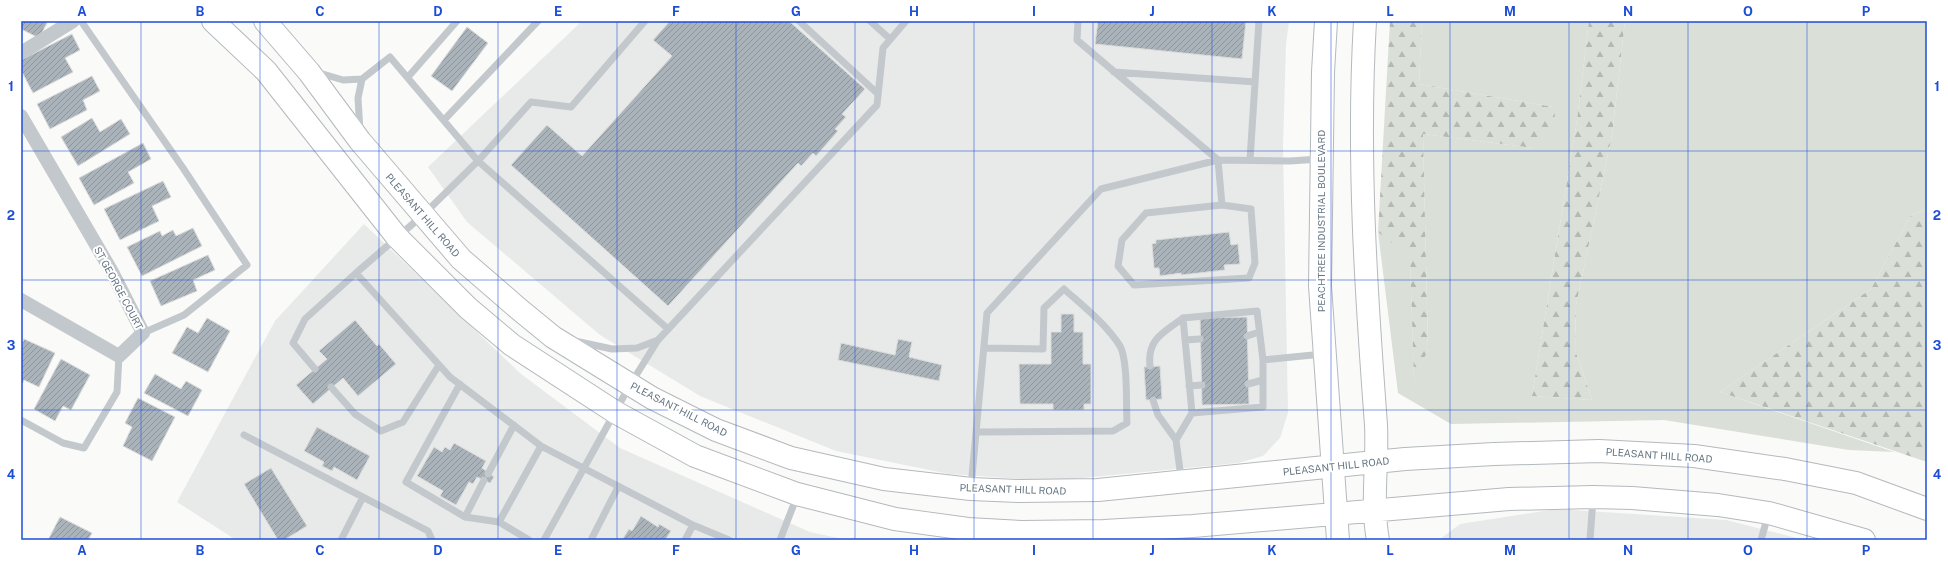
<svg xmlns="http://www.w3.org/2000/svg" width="1948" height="561" viewBox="0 0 1948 561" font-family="'Public Sans',sans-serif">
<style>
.built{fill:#e8e9e9}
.green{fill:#dadfd7}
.forest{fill:url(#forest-firs)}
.building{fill:url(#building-hatch);stroke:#dcdcda}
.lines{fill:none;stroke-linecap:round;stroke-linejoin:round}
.highway-casing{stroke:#b4b9bd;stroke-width:24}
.lane{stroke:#c3c8cc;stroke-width:7}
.street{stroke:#c3c8cc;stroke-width:14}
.highway{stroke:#fff;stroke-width:22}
.grid{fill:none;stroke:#1d4ed8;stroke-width:1;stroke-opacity:0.55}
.labels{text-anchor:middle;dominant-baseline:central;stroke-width:4;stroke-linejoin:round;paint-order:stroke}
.street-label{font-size:10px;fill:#657683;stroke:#fff}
.neatline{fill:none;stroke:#1d4ed8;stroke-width:1.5}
.grid-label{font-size:13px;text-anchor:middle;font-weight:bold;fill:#1d4ed8}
</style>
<defs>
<pattern id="forest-firs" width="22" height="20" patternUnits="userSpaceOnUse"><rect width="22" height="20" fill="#dadfd7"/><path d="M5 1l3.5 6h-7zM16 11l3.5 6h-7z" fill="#b4b9b4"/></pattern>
<pattern id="building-hatch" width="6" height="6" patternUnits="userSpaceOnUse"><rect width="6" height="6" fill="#aab3b9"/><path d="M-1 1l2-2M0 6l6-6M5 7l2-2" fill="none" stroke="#8e969c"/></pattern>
</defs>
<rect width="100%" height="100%" fill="#fafaf8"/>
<path class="built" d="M582,21H1289L1286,45L1283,147L1288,413L1280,438L1263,456L1238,463L1051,481L949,474L836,451L700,396L600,335L467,222L428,167Z
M364,224L521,374L620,448L810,532L847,540H236L177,502L275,321Z
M1557,509L1726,520L1804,540H1439L1460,524Z"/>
<path class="green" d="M1422,21H1589L1577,120L1532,396L1592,400L1575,350L1576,305L1612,135L1625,21H1927V209L1911,215L1871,289L1720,392L1894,452L1849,450L1664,420L1451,424L1398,393L1378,232L1410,256L1414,382L1428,349L1423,134L1533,148L1554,107L1419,84Z"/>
<path class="forest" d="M1390,21H1422L1419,84L1554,107L1556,129L1533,148L1423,134L1428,349L1414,383L1410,257L1378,232Z
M1589,21H1625L1612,135L1576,305L1575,350L1592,400L1532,396L1577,120Z
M1927,209V462L1720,392L1871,289L1911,215Z"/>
<path class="building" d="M21,21H48L39,38L21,29Z
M670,21H789L865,89L842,114L846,117L835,129L838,131L816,156L813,153L801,166L798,163L668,306L511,165L547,125L582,156L672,56L653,40Z
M1098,21H1246L1242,59L1095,44Z
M467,27L488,43L452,91L431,76Z
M72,34L80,50L65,58L73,72L33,93L21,70V60Z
M92,76L100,91L83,100L87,110L50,129L37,104Z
M92,118L100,132L121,119L130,134L78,166L61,137Z
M143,143L151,159L128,172L134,183L94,205L79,178Z
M163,181L171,197L152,206L159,221L120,240L104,209Z
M193,228L202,246L142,276L127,247L160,231L162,236L173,230L176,236Z
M1229,232L1231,245L1238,244L1240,264L1224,265L1225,270L1181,275V273L1160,276L1159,268H1154L1152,244L1156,243V240Z
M208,255L215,270L193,280L197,291L161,306L150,281Z
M1061,314H1074V332H1083V364H1091V404H1084V410H1053V404H1020L1019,364H1051V332H1061Z
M1247,317L1249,404L1202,405L1200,318Z
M207,318L230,331L208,372L172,353L187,327L198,333Z
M355,320L377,346L379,344L396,364L358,396L343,378L313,404L296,385L327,359L319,351Z
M24,339L55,353L39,387L24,380L21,386V346Z
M898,339L912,342L909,357L942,365L939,381L838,360L841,343L895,355Z
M61,359L90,375L71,410L63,406L55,421L34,409Z
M1160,366L1162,399L1146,400L1144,367Z
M155,374L181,389L186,381L202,390L188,416L144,393Z
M138,398L175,417L152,461L123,446L132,427L125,423Z
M317,427L370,456L357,480L334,467L332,471L322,466L324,462L304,451Z
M454,443L486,461L482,468L494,477L490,483L477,477L473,484L469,482L456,505L440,496L443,491L417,476L434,447L442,452L445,447L450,450Z
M271,468L307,526L284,540H278L244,484Z
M641,516L658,527L659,524L671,531L665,540H622L629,529L632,531Z
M60,517L92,533L88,540H48Z"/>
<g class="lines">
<defs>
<path id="highway" d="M213,21L266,71L397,237L468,308L512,345L615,412L695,456L797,494L895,519L968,529L1022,532L1104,531L1193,526L1509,499L1593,497L1632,498L1718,505L1769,513L1864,540
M265,21L309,72L360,141L461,259L520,310L553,337L652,398L716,430L791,458L884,479L971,489L1019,491L1098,490L1405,459L1494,454L1599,451L1694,456L1785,469L1856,483L1927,509
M1326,21L1323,72L1320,286L1338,540
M1365,21C1357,156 1366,291 1376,425C1378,463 1371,503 1378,540"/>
</defs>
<use href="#highway" class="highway-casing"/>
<path class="lane" d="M81,21L183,168L247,265L184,315L143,333
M645,21L571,107L531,102L478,161L668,329
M799,21L878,94
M870,21L890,39
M1078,21L1077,40L1218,160L1290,161L1319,159
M316,72L343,80L362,79L358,98L360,131
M1114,72L1255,82
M408,77L457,21
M362,79L390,57L478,161L423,215L356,273L450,377L541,446L693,525L729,540
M444,120L538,21
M1250,160L1259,21
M1222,205L1251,209L1255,263L1249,278L1134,285L1118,266L1122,240L1146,213Z
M1247,336L1259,332
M1185,340L1200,339
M575,341L612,349L637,348L658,340
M1263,360V407L1192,413L1183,318L1257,311L1263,360L1323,354
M1150,366C1147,339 1163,333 1183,318
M315,369L293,343L305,319L356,273
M460,384L406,482L465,517L484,480
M1248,384L1263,380
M1189,386L1202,385
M331,387L355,414L381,431L403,422L439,365
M1153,400L1158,415L1176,440
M21,420L63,443L84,448L117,392L119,356
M977,432L1113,431L1127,423C1126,406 1128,360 1120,346C1106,324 1083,306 1064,289L1044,308L1043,349L984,348
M244,435L428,531L432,540
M488,474L514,425
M1181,478L1176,440L1192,413
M971,487L987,313L1101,189L1218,160L1222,205
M465,517L499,522
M341,540L363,497
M529,540L499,522L541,446
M544,540L630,385L658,340L877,105L883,48L906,21
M591,540L618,487
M685,540L693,525
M780,540L797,496
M1590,540L1593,499
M1761,540L1768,515"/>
<path class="street" d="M21,53L73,21
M21,116L112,272L143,333L119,356L21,300"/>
<use href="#highway" class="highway"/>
</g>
<path class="grid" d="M141,21V540M260,21V540M379,21V540M498,21V540M617,21V540M736,21V540M855,21V540M974,21V540M1093,21V540M1212,21V540M1331,21V540M1450,21V540M1569,21V540M1688,21V540M1807,21V540M21,151H1927M21,280H1927M21,410H1927"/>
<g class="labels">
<g class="street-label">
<text transform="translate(423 215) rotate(49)">PLEASANT HILL ROAD</text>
<text transform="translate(1321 221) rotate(-90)">PEACHTREE INDUSTRIAL BOULEVARD</text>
<text transform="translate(119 288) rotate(62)">ST GEORGE COURT</text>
<text transform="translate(679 409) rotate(27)">PLEASANT HILL ROAD</text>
<text transform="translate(1659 455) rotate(4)">PLEASANT HILL ROAD</text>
<text transform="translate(1336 466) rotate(-6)">PLEASANT HILL ROAD</text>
<text transform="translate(1013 489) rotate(2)">PLEASANT HILL ROAD</text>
</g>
</g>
<rect width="1948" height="561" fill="none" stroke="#ffffff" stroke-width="44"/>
<rect x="22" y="22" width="1904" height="517" class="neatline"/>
<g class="grid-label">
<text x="82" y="16">A</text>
<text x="200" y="16">B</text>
<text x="320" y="16">C</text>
<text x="438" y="16">D</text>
<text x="558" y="16">E</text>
<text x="676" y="16">F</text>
<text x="796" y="16">G</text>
<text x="914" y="16">H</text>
<text x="1034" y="16">I</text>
<text x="1152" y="16">J</text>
<text x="1272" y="16">K</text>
<text x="1390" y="16">L</text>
<text x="1510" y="16">M</text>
<text x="1628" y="16">N</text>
<text x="1748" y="16">O</text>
<text x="1866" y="16">P</text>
<text x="11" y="91">1</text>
<text x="1937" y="91">1</text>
<text x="11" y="220">2</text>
<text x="1937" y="220">2</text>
<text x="11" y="350">3</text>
<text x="1937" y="350">3</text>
<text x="11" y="479">4</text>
<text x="1937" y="479">4</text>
<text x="82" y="555">A</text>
<text x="200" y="555">B</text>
<text x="320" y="555">C</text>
<text x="438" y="555">D</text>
<text x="558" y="555">E</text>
<text x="676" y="555">F</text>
<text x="796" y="555">G</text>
<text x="914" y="555">H</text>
<text x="1034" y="555">I</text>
<text x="1152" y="555">J</text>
<text x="1272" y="555">K</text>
<text x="1390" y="555">L</text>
<text x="1510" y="555">M</text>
<text x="1628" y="555">N</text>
<text x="1748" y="555">O</text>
<text x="1866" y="555">P</text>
</g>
</svg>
